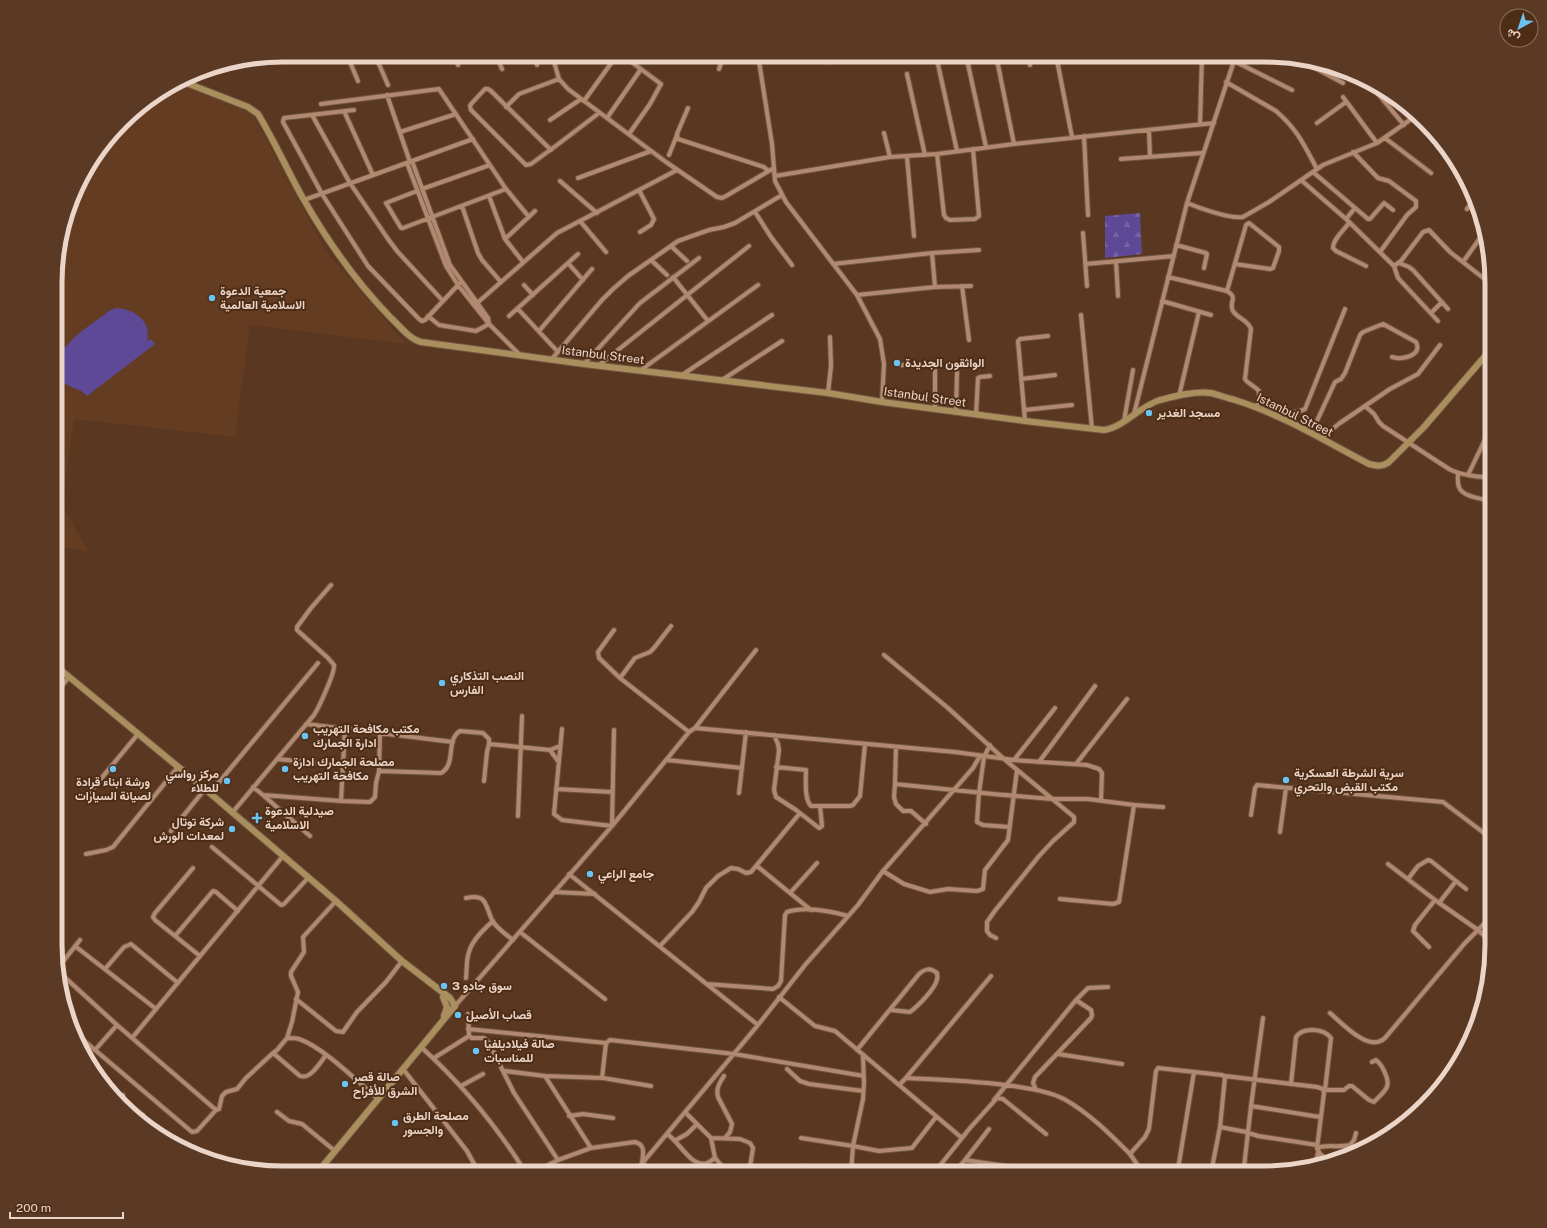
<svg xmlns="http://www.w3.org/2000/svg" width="1547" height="1228" viewBox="0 0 1547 1228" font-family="'Public Sans',Vazirmatn,sans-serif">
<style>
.built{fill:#643c21}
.forest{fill:url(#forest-firs)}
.pitch{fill:#5d4995}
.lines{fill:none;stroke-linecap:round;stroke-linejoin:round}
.street-casing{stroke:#715541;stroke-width:6}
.secondary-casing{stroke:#715541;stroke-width:8}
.street{stroke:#b08970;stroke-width:4}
.secondary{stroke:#a88f5d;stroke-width:6}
.poi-dot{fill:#6ac3f1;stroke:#4e2d17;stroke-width:1.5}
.labels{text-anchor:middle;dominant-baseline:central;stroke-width:4;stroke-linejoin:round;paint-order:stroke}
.poi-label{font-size:12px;font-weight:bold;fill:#ebd5c8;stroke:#4e2d17;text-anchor:start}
.street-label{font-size:12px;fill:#ebd5c8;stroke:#4e2d17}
.rim{fill:none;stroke:#ebd5c8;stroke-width:5}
</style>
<defs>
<pattern id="forest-firs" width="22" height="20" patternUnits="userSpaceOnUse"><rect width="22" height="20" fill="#5d4995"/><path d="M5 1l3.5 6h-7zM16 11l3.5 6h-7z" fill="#7462a2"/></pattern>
</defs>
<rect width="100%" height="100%" fill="#593721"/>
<path class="built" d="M181,84L252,113L320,240L322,246L406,344L250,325L235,437L74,419L62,507L90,552L56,546L57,253L85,169L133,111Z"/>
<path class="forest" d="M1140,213L1142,254L1105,258V216Z"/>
<path class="pitch" d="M116,308C134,309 152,321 147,341L151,339L155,344L87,396C80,387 70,390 62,380C41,353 92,325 109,311Z"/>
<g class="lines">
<defs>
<path id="street" d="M347,55L358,81
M375,55L388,85
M415,55L418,59L431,55
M454,55L458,65
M496,55L502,69
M534,55L537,65
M552,55L559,79L568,89L666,162L717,197L722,198L726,196L774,168
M622,55L661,84L650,104L629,134
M758,55L772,144L775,181L786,202L857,295L880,339L884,364L882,402
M820,55L821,59L826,62L862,55
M904,55V60
M936,55L957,151
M966,55L986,147
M996,55L1014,144
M1028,55L1030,65
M1056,55L1072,137
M1234,61L1292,90
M1302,61L1343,83
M719,69L724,55
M907,74L925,155
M1226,82L1276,111C1298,130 1304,145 1317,169
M1369,83L1404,125
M387,95L410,162
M1343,97L1377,143
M584,101L617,55
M321,104L439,89L506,189L529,217
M506,107L519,94L559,79
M688,108L677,134L678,139L764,167L768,171
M354,110L284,118L283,122L322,194L368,266L419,319L422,321L425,320L461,282
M344,111L373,175
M312,115L350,183L388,239L397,251L443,301
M607,118L641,69
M550,120L581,99
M1317,123L1346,102
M1200,124L1202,55
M1149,130L1150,157
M400,132L456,114
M884,133L890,157
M1084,136L1088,215
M1385,138L1431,173
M551,150L491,91L488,89H485L471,104L470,106L471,110L526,165L531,164L557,145L599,113
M1353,152L1378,178L1389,181L1416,201V207L1407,215L1380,252
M937,154L944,215L946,218L950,220L975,219L979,216L973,149
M669,155L677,135
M907,157L914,236
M1121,159L1202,153
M412,161L450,265L488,318L489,324
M407,163L446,266L458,285L489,324L519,354
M1460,171L1458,173L1459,175L1469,183
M1313,172L1368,219H1370L1384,203L1393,210
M775,176L890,157L937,154L1014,144L1214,123
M578,178L651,151
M1301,180L1346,219L1394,266L1398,278L1438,321
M560,181L597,213
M422,189L490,165
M639,190L654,219L651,225L640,232
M417,191L386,203L401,228H403L506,189
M489,196L505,239L523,262
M304,200L473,139
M1187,203C1199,208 1230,219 1243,217L1269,202L1323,165L1377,143L1417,115
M462,206L478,253L482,260L501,282
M1467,209L1474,199
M755,212L771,237L792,265
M1346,219L1355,208
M1349,223C1344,230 1333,239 1333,248L1336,251L1366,266
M1083,233L1087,286
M505,239L535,211
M1176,245L1206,253L1207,254L1204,268
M671,246L687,261
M606,252L580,221L677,170
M932,253L935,287
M651,260L667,275
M1116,261L1118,296
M1463,262L1485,231
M568,263L583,280
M1399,263L1409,267L1413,270L1448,309
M833,264L932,253L979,250
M1086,264L1174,256
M1394,266L1401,261L1423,232L1429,230L1450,252L1491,284
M673,277L708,321
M1168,277L1227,291C1239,298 1228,302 1233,311C1237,318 1248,320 1251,329L1245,379C1248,384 1255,386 1259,391V401L1256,407
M524,285L533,295
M962,286L969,340
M1227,291L1246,225L1249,223L1279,247V251L1273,268L1270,269L1235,264
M857,295L935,287L971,286
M1162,301L1211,315
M476,304L557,233L580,221
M518,309L558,352
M1431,313L1442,302
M1081,315L1092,429
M428,316L439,325L476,331L489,324
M509,316L578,254
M539,331L592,269
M551,360L602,300L613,289L628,276L678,241L709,230L724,227L735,223L782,195
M584,364L640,303L699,258
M599,365L749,246
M902,365H927L935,367V409
M641,370L758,285
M682,375L772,315
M1021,379L1055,375
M722,380L782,341
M828,393L831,366L830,337
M1179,396L1199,312
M1365,406L1374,414L1379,422L1383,426L1449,469C1458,474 1482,479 1492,476
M1024,410L1072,405
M956,412L957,372
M1134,414L1187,203L1236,55
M976,415L978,378L980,377L990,376
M1276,415C1286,411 1297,414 1305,409L1345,309
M1025,421L1018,341L1020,339L1048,336
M1124,421L1133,370
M1306,430L1316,423L1335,382L1341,379L1345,373L1360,335L1363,332L1383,324L1416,342C1423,356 1402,360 1392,357
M1321,438L1340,423L1390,389L1418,374L1440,345
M1458,473C1458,478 1457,483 1459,487C1462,497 1483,499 1492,501
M1468,475L1492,425
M614,630L598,652L599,658L620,678L689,732
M884,655L948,708L1004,759L1074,817V822L1053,841L1039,856L994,912L987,922V931L990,935L996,938
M620,678L635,658L650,652L654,648L671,626
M56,693L69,677
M306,724L453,742
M695,728L955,752L1014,760L1087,765L1099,769L1102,773L1101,800
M562,729L554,814L562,820L612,826
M774,735L778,744L779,750L774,790L776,797L796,810L819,828L822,826L820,806
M990,745L984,757L979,793L977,822L983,825L1009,827
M896,747L895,784L993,794L1052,799H1088L1134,805L1163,807
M550,750L558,761
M277,759L318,763L343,764
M667,760L742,768
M1014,760L1055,708
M1039,762L1095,686
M1076,764L1127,699
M776,767L806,770C806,780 804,799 811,806H850L853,805L860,796L865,744
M379,771L441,773C457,764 445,740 460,731L483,733L489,739V744
M484,781L487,752L489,744L550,750L560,746
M895,784L894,797L896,804L903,811H911L926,824
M253,787L263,795L310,836
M556,789L612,792
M90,792L138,734
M210,793L318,663
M739,793L746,732
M263,795L341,801L370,802L375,797L376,783L379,771L380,732
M341,801L345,729
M232,813L314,715C319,707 335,673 334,665L328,658L297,630V627L311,608L331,585
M1251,815L1255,788L1257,785L1443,802L1492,839
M518,816L522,716
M612,825L614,730
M171,831L205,789
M1280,832L1286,788
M212,847L281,905L284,904L308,878
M86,854L106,850L113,847L178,767
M757,866L790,893L817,863
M193,868L155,913L153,917L155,920L200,956
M883,871L904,884L930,892L948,889L977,891L983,889L985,870L1008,840L1017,770
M569,874L758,1025
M1408,879L1418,866L1428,860L1431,861L1466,889
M554,892L595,894
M790,893L811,910
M466,898C487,893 485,905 492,920C496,928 507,935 513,940
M1060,899L1113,904L1119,902L1134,805
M1439,903L1456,881
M520,932L605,999
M175,936L213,891L216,892L238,911
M1492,943L1478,930L1492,915
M75,946L156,1009
M660,946L692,912L699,902L706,888L718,876L731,868L738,869L746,873L751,872L800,813
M1429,947L1413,931L1415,925L1435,900
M58,968L80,940
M105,969L124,947L131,944L178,983
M59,972L117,1025L216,1110
M466,978C467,970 466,960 469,952C472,940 484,929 493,921
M707,984L773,989L778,986L781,981L785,915L787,912C806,906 830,911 848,916
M779,997L815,1026L835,1031L962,1138
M296,999L336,1031L343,1032L357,1012L386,982L402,961
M455,1006L612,826L689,732L695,728L756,650
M1330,1013C1343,1024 1369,1053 1385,1038L1465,943L1478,930L1435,900L1388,864
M468,1014L469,1036
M1263,1018L1251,1106L1320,1117
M468,1029L606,1043
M75,1033L95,1050L117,1025
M469,1036L472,1038H484L489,1043L514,1093L558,1160
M132,1038L283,856
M287,1038L292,1022L298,992L291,976V972L304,952L303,937L336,901
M421,1047C463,1085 496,1125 526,1173
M95,1050L192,1132L197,1131L216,1110L219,1109L222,1096L226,1092L237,1089L246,1078L273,1053L300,1076C310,1080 320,1063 326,1055
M857,1050L919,974C926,968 930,968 937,973C937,975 938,977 937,979C936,988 918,1006 910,1012L891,1010
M273,1053L277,1050L287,1038C291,1038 295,1038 299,1039C323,1047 358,1082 378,1099
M1058,1054L1122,1064
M863,1056L864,1083L863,1099L853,1146L879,1151L912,1148L936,1117
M434,1058L469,1036
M403,1069L467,1151L479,1173
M787,1069L800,1081L809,1084L863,1091
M505,1071L545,1076L603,1078L651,1086
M545,1076L591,1148
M724,1076C719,1083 716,1089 718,1097L732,1124L730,1132L725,1138
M1225,1076L1317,1087L1323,1089L1324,1093L1317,1148L1320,1154L1328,1160
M602,1078L606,1043L610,1040L734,1054L864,1076
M906,1078C942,1080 978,1081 1013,1086C1031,1089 1048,1091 1064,1099C1089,1113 1110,1134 1130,1154L1145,1137L1149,1129L1156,1071L1158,1068L1222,1075L1225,1077L1220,1127L1246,1132L1258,1136L1317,1145
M1291,1084L1296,1037C1302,1027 1324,1028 1331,1038L1325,1090
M899,1085L905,1079L991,976
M461,1086L483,1074
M1036,1090L1033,1083L1035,1077L1091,1018L1092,1015L1091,1010L1076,1000
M1324,1090H1344L1349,1086H1352L1369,1100L1374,1102C1384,1091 1392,1088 1385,1073C1383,1068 1381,1064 1376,1060L1372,1062
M119,1099L123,1095
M994,1100L1076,1000L1088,988L1108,987
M1251,1106L1244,1167L1246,1169L1262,1173
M277,1112L289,1121L302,1124L335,1151
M685,1112L711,1138L715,1158L728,1173
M569,1116L583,1114L613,1118
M139,1120L143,1115
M989,1129L965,1160L1012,1167L1018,1173
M667,1134C679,1141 692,1169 707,1163C710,1162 713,1159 715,1158
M167,1138L176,1141L187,1150
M711,1138L740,1139L750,1143L753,1148L749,1173
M801,1138L853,1146L851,1173
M676,1140L687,1134L697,1124
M1317,1148C1327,1144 1339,1148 1350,1145L1354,1140L1356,1133
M1130,1154L1143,1173
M1179,1163L1194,1072
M1316,1163L1318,1152
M803,1166L841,1173
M533,1173L558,1160L591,1148L635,1142C646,1145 643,1154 642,1163L656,1173
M634,1173L758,1025L805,965L858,905L883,871L973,768L980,756
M934,1173L970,1128L997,1098L1003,1099L1046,1134
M954,1173L965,1160
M1214,1173L1212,1168L1220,1127"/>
<path id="secondary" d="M184,82L248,107L258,114C275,142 288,172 304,200C328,242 357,283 391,318C400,326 409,339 421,342L584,364L828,393L882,402L1025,421L1104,430C1124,427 1140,406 1160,400C1176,396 1195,391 1211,393C1219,395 1227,398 1235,400C1283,415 1325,441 1369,464C1377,466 1382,467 1389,462L1424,427L1492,348
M56,666L205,789L336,901L402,961L450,998L455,1006
M443,997L447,1007L444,1016
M317,1173L455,1006"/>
</defs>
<use href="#street" class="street-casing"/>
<use href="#secondary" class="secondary-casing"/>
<use href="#street" class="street"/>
<use href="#secondary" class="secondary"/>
</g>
<g class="poi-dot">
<circle cx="212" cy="298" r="4"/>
<circle cx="897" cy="363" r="4"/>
<circle cx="1149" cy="413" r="4"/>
<circle cx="442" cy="683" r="4"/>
<circle cx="305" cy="736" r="4"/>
<circle cx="113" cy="769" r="4"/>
<circle cx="285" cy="769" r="4"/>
<circle cx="1286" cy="780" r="4"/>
<circle cx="227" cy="781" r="4"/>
<path d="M255 812h4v4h4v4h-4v4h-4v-4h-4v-4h4z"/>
<circle cx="232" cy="829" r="4"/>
<circle cx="590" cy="874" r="4"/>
<circle cx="444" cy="986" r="4"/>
<circle cx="458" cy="1015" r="4"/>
<circle cx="476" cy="1051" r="4"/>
<circle cx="345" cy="1084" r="4"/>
<circle cx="395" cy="1123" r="4"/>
</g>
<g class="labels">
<g class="poi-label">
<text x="220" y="291">جمعية الدعوة<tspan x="220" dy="14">الاسلامية العالمية</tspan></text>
<text x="905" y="363">الواثقون الجديدة</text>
<text x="1157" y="413">مسجد الغدير</text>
<text x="450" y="676">النصب التذكاري<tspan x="450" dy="14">الفارس</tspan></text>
<text x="313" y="729">مكتب مكافحة التهريب<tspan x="313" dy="14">ادارة الجمارك</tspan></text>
<text x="293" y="762">مصلحة الجمارك ادارة<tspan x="293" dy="14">مكافحة التهريب</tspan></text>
<text x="1294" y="773">سرية الشرطة العسكرية<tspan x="1294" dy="14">مكتب القبض والتحري</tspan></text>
<text x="219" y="774" text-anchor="end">مركز رواسي<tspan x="219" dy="14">للطلاء</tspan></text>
<text x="113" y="782" text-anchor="middle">ورشة ابناء قرادة<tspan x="113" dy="14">لصيانة السيارات</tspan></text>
<text x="265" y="811">صيدلية الدعوة<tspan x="265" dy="14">الاسلامية</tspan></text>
<text x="224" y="822" text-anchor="end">شركة توتال<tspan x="224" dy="14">لمعدات الورش</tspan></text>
<text x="598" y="874">جامع الراعي</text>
<text x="452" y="986">سوق جادو 3</text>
<text x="466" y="1015">قصاب الأصيل</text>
<text x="484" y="1044">صالة فيلاديلفيا<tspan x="484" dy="14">للمناسبات</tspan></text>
<text x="353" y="1077">صالة قصر<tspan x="353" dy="14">الشرق للأفراح</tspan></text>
<text x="403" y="1116">مصلحة الطرق<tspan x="403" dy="14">والجسور</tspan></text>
</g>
<g class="street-label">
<text transform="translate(603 355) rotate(7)">Istanbul Street</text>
<text transform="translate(925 397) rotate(8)">Istanbul Street</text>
<text transform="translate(1295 415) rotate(26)">Istanbul Street</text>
</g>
</g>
<path d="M0 0H1547V1228H0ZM283 62H1264A221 221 0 0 1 1485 283V945A221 221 0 0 1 1264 1166H283A221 221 0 0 1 62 945V283A221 221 0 0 1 283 62Z" fill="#5b3a25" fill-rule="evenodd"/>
<path class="rim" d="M283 62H1264A221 221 0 0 1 1485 283V945A221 221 0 0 1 1264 1166H283A221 221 0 0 1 62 945V283A221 221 0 0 1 283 62Z"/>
<g transform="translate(1519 28) rotate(220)"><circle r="19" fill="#4e2d17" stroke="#8d705e"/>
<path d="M0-3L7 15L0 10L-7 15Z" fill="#6ac3f1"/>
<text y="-6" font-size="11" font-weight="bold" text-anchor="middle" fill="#ebd5c8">ش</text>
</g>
<path d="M10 1212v6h113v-6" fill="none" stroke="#ebd5c8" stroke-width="2"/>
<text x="16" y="1212" font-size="12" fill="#ebd5c8" stroke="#4e2d17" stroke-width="3" paint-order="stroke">200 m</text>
</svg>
